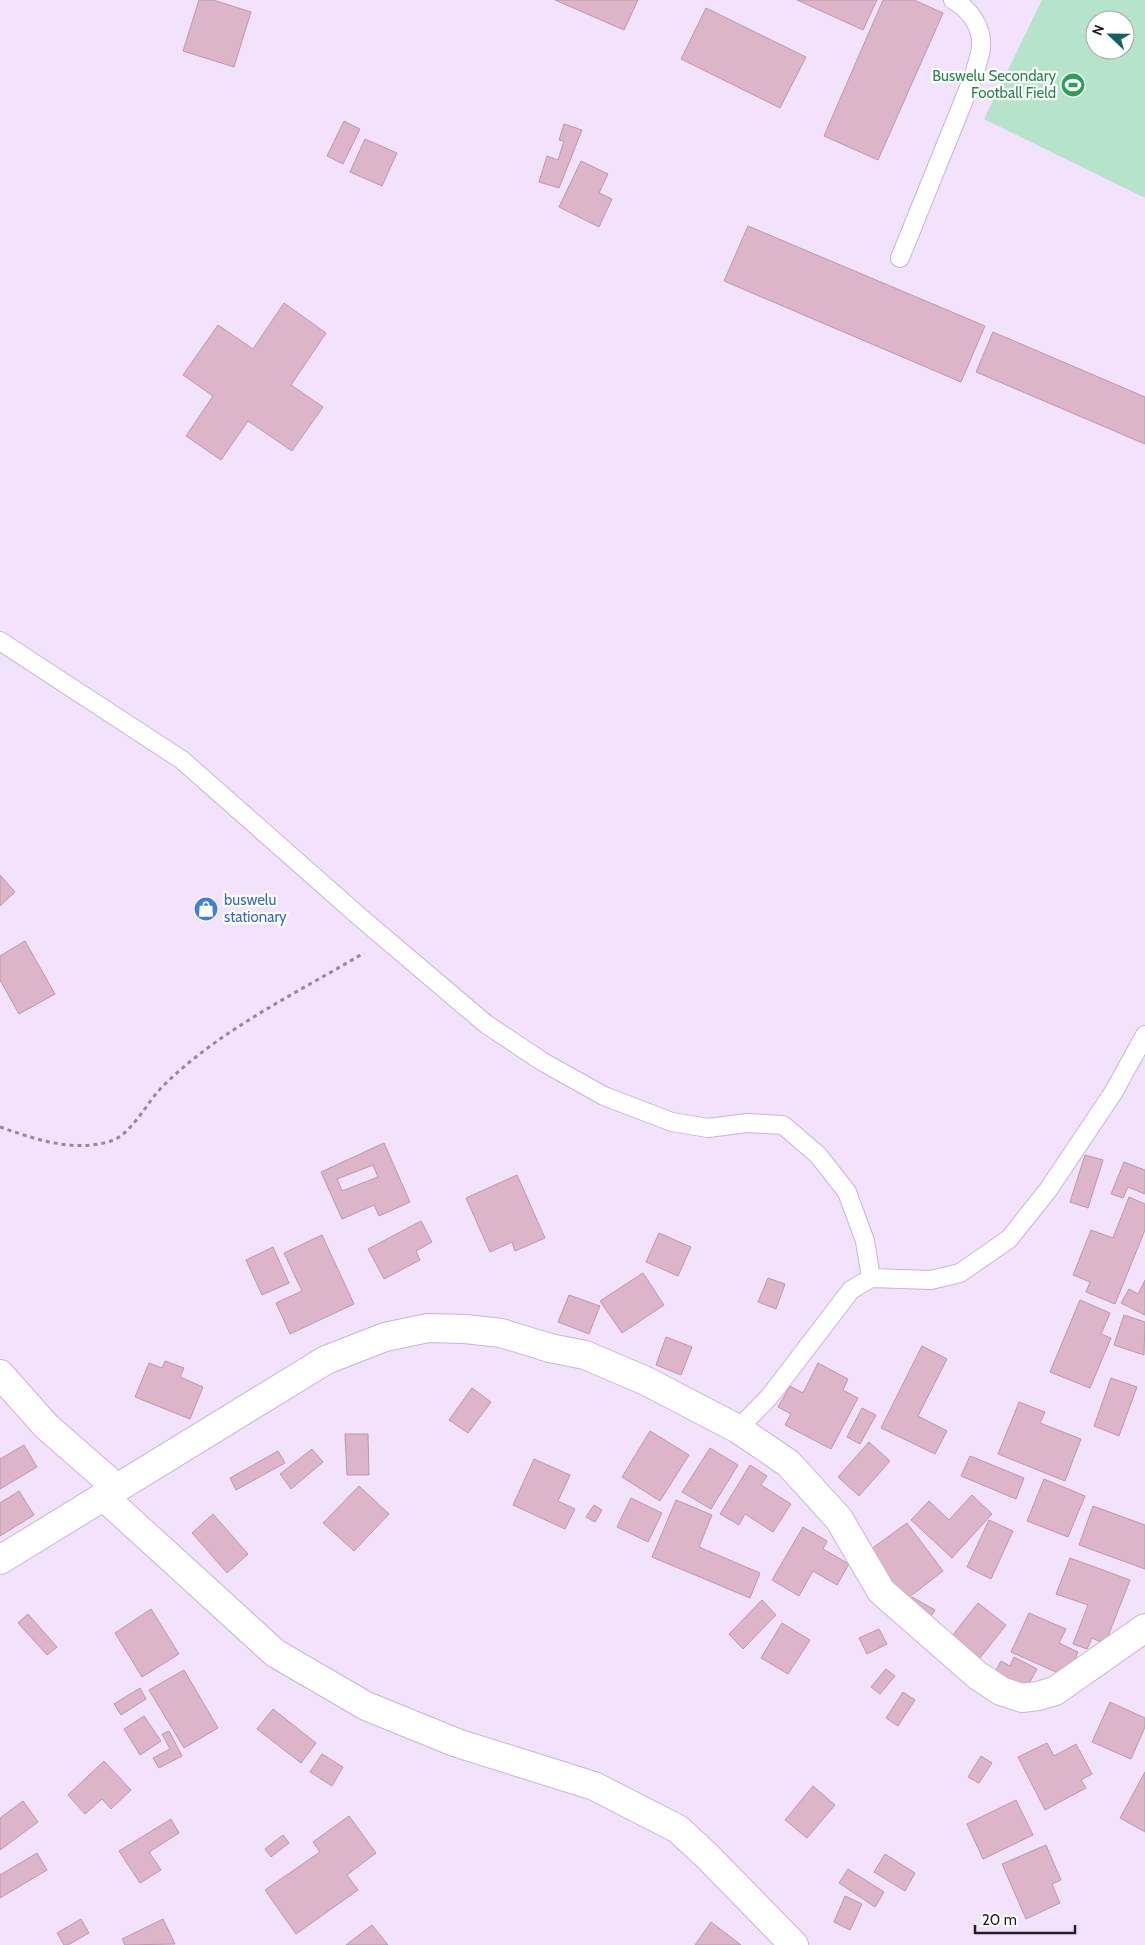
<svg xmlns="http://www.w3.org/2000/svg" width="1145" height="1945" viewBox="0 0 1145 1945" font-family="Cabin,sans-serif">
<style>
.green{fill:#b5e4ca;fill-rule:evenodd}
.building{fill:#dcb6c8;stroke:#bd98a9;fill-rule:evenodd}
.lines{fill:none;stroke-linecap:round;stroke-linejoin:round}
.lane-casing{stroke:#c9b5d5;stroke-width:20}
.street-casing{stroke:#c9b5d5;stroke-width:30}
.path{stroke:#95899d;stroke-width:3;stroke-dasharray:4 4;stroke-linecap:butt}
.lane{stroke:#fff;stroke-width:18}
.street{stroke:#fff;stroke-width:28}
.labels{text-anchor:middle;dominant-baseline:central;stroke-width:4.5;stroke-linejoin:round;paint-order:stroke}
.leisure-label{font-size:15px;fill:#27864d;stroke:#fff;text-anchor:end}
.shop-label{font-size:15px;fill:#366cbe;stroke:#fff;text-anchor:start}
</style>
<rect width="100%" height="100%" fill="#f2e2fc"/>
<path class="green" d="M1042,0H1145V198L984,119ZM1095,20H1125V50H1095Z"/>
<path class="building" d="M199,0H213L251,12L234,67L183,51Z
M555,0H638L624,30Z
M797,0H877L863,30Z
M883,0H914L943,13L878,160L824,136Z
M706,8L806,57L780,108L681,59Z
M344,121L360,129L343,164L327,156Z
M564,124L582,130L559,188L539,182L547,156L558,160L564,141L559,140Z
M365,139L397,153L382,186L350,172Z
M581,161L608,174L599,193L612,199L599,227L559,207Z
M748,226L985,326L961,382L724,281Z
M284,303L326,333L291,385L323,407L292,451L248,421L221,460L186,436L213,396L183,375L218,325L253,349Z
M993,332L1145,397V444L976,372Z
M0,875L15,892L0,906Z
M25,941L55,994L19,1014L0,980V956Z
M384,1143L410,1202L379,1216L374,1205L342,1219L321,1172ZM373,1165L378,1177L342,1191L337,1179Z
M1085,1155L1103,1160L1088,1208L1070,1202Z
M1124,1162L1145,1170V1194L1128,1187L1123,1198L1111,1194Z
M517,1175L545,1238L515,1251L512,1242L490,1252L466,1198Z
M1129,1197L1145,1204V1230L1115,1304L1086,1292L1090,1282L1073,1275L1091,1230L1113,1238Z
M421,1221L432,1242L416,1251L420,1260L384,1279L368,1249Z
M659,1233L691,1247L678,1276L646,1262Z
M322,1235L354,1304L290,1334L276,1303L302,1291L284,1253Z
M273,1247L289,1283L262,1295L246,1260Z
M643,1273L664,1305L622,1333L600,1301Z
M768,1278L785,1284L776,1309L758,1302Z
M1145,1280V1315L1121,1303L1129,1289L1138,1294Z
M569,1295L600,1306L589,1334L558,1322Z
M1080,1300L1110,1313L1101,1334L1111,1338L1090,1388L1050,1372Z
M1124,1315L1145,1322L1144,1355L1114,1345Z
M666,1337L692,1347L681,1375L656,1365Z
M922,1346L947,1359L918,1416L947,1431L935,1454L881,1428Z
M165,1361L184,1368L180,1377L203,1387L190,1419L135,1397L149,1363L162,1368Z
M818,1363L848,1379L843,1390L858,1398L831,1449L785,1425L791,1414L778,1407L790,1386L803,1393Z
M1111,1378L1137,1387L1119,1436L1094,1426Z
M472,1388L491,1402L468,1433L449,1420Z
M1019,1402L1045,1412L1040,1423L1081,1439L1065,1481L998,1454Z
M862,1408L876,1415L860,1444L847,1437Z
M650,1431L689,1455L660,1501L622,1477Z
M345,1434H368L369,1475H347Z
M869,1442L890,1461L859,1496L838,1477Z
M24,1445L37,1467L0,1489V1459Z
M710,1448L738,1465L711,1509L682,1492Z
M312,1449L323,1462L291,1489L280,1474Z
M278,1451L285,1463L236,1490L230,1478Z
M970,1456L1024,1478L1016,1499L961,1476Z
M534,1459L570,1475L558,1501L575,1509L565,1529L513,1505Z
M750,1465L767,1476L761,1485L791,1504L773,1532L745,1514L739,1525L720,1514Z
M1044,1479L1085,1496L1068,1537L1027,1521Z
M359,1486L389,1514L354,1551L323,1523Z
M19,1491L34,1515L0,1536V1503Z
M972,1495L992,1514L952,1558L911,1520L929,1501L949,1520Z
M631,1498L662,1513L648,1542L617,1527Z
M676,1500L712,1515L699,1547L760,1573L750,1598L652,1557Z
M594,1505L602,1510L595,1522L586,1517Z
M1093,1506L1145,1525V1569L1079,1545Z
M213,1514L248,1554L227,1573L192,1533Z
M989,1520L1013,1531L991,1579L967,1567Z
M907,1523L943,1571L903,1602L867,1552Z
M803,1527L827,1541L823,1549L849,1564L837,1585L813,1571L799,1596L772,1580Z
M1070,1558L1130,1580L1105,1644L1092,1638L1087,1649L1073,1644L1088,1605L1056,1594Z
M912,1597L935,1610L929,1619L907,1605Z
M762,1600L776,1615L743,1649L729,1634Z
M978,1603L1006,1625L980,1658L952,1636Z
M151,1609L179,1654L142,1677L115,1633Z
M1029,1613L1066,1629L1059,1643L1078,1652L1067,1677L1011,1652Z
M28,1614L57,1647L47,1655L18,1623Z
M782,1623L810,1640L788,1674L761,1658Z
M879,1629L887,1644L867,1654L859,1638Z
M1014,1657L1037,1669L1026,1689L995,1672L1001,1661L1010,1666Z
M886,1669L895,1676L880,1694L871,1687Z
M184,1670L218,1728L184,1748L149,1690Z
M140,1688L146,1699L121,1715L114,1704Z
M903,1692L915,1700L898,1726L886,1718Z
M1110,1702L1145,1718V1727L1131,1759L1092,1742Z
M273,1709L316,1743L301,1763L257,1729Z
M144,1716L161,1741L140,1755L124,1729Z
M169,1731L182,1756L159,1768L153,1758L170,1749L162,1734Z
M1047,1743L1054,1756L1076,1744L1092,1774L1081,1780L1086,1788L1045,1810L1018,1757Z
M322,1754L343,1767L332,1786L310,1772Z
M981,1756L992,1763L979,1783L968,1777Z
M104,1761L131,1790L111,1809L102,1799L85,1814L68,1795Z
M1145,1772V1832L1120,1818Z
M813,1786L835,1805L807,1838L785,1820Z
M1016,1800L1033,1835L983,1859L967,1824Z
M23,1801L38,1822L0,1850V1818Z
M349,1816L376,1853L347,1875L358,1890L296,1934L265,1890L320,1852L313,1842Z
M171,1819L179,1833L149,1852L161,1870L140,1883L119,1851Z
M283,1835L289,1843L271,1857L265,1849Z
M1046,1845L1061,1880L1052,1884L1060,1903L1026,1919L1002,1864Z
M37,1853L47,1870L0,1898V1875Z
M885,1854L915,1873L905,1891L874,1872Z
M848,1869L884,1892L875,1907L839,1883Z
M845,1896L862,1904L850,1930L834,1922Z
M81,1919L89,1933L68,1945H64L57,1933Z
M163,1919L175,1944L125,1945L122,1939Z
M711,1922L741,1945H695Z
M372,1925L388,1945H346Z"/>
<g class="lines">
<defs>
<path id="lane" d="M900,258L974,75C976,66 980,57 981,48C983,28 970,9 953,0
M0,641L182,760L361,918L486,1024L543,1062L604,1096L672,1122L708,1128L747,1123L783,1125L818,1155L847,1192L865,1241L871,1278
M738,1429L770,1396L851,1290L871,1278L931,1280L960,1273L1009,1239L1048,1190L1113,1093L1145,1035"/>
<path id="street" d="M0,1374L46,1426L117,1488
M104,1497L275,1653L366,1706L457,1743L594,1786L678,1829L707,1856L794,1945
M0,1560L326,1360L385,1337L428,1328L465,1329L501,1333L550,1348L585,1355L646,1381L738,1429L788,1463L839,1519L881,1591L977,1675L1001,1691L1022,1698L1038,1696L1055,1691L1145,1628"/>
</defs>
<use href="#lane" class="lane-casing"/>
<use href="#street" class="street-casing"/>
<path class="path" d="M0,1127C35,1139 73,1153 111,1141C132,1134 147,1102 162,1087C219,1030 295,994 364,953"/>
<use href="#lane" class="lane"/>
<use href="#street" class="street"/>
</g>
<defs>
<symbol id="stadium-disc" viewBox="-11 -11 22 22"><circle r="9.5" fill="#2e9e5b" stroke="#fff"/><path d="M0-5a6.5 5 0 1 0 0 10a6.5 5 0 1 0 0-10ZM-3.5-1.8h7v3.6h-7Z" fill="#fff"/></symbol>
<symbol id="shop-disc" viewBox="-11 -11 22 22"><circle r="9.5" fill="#3f7fe0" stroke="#fff"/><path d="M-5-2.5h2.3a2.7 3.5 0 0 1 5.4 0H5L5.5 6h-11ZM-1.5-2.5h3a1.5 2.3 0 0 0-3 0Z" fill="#fff"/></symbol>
</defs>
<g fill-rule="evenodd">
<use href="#stadium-disc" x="1059" y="71" width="28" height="28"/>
<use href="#shop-disc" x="192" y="895" width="28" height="28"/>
</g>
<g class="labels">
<g class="leisure-label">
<text x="1056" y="76">Buswelu Secondary<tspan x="1056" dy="17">Football Field</tspan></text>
</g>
<g class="shop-label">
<text x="224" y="900">buswelu<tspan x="224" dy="17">stationary</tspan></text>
</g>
</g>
<g transform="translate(1110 35) rotate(292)"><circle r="24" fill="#ffffff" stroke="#a7a4a9"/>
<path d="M0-4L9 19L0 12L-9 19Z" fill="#116265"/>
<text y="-8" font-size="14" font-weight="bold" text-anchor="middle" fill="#241c28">N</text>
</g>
<path d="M975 1925v8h100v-8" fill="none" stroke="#241c28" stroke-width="2.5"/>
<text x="982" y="1925" font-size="15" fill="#241c28" stroke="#ffffff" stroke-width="4" paint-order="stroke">20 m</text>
</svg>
